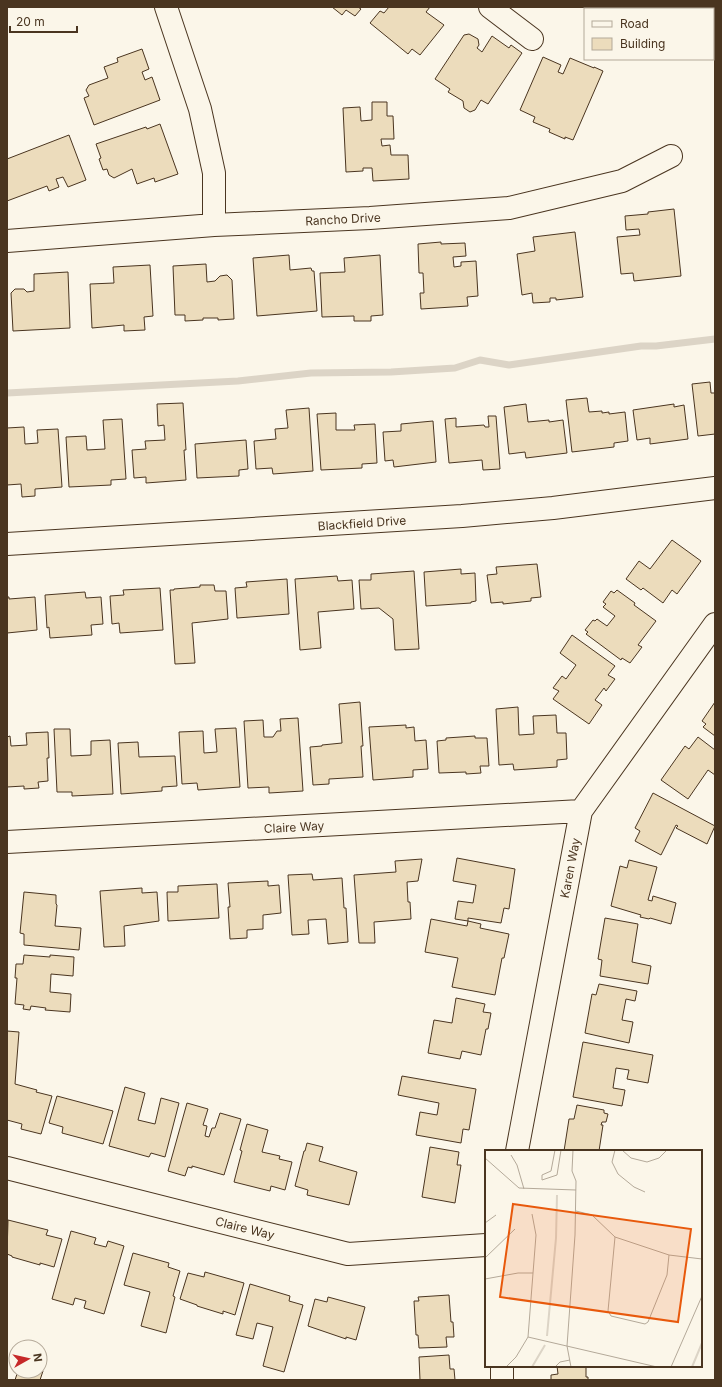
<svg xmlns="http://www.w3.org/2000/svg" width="722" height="1387" viewBox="0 0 722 1387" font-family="Inter,sans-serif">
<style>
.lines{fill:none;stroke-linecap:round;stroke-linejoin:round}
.stream{stroke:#dcd4c6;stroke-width:7}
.building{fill:#ecdcbc;stroke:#4a3520}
.minor-casing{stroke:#4a3520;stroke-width:24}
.minor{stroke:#fbf6e9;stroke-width:22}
.labels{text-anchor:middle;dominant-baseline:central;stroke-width:3;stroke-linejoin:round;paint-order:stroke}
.street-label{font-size:12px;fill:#4a3520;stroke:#fbf6e9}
.inset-river{fill:none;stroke:#dcd4c6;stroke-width:2}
.inset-road{fill:none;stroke:#b4a999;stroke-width:1}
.view{fill:#e8590c;fill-opacity:0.15;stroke:#e8590c;stroke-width:2}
.inset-edge{fill:none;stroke:#4a3520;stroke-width:2}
</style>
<rect width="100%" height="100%" fill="#fbf6e9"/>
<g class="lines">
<path class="stream" d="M7,393L238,381L311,373L391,372L455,368L480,360L509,365L641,346H656L715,339"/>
</g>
<path class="building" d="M332,7H358L361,9L355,16L346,10L342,15Z
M389,7H430L426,12L444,25L420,55L412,49L408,54L370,23L380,11L384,13Z
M469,34L478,39L479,45L477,48L482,52L492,36L509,48L511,45L522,53L488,104L481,100L475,110L470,112L464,108L463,101L448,92L450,89L435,79L464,35Z
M142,49L149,69L142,72L145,80L152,77L160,100L94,125L84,98L89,96L86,90L89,85L108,78L104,67L118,62L117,58Z
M543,57L561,65L558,72L563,74L570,58L594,68V67L603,71L573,140L565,137V139L549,132L550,129L533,122L535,117L520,110Z
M372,102H387V116H393L394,139H381L382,146L390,145L391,155H408L409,179L373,181L372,168H363V171L346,172L343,108L360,107L361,121L372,120Z
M160,124L178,174L155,182L154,178L137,184L132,169L114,178L109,175L107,169L103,170L99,159L101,158L96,144L146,127L147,129Z
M69,135L86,180L68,187L63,177L56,179L59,187L49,191L47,186L7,201V159Z
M674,209L681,276L634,281L633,273L621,274L617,237L640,235L639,229L626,230L625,216L648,214V212Z
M575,232L583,297L556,300V298H550V302L533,303L532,293L522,295L517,254L535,251L533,237Z
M441,242V244L465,243L466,256L453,257L454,267L461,266V262L476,261L478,296L467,297L468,306L421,309L420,293H424L423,273H419L418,244Z
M289,255L290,270L311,268L312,271H314L317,311L257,316L253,258Z
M380,255L383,315L371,316V321H354V316L322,317L320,273L345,272L344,258Z
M206,264L207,282L215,281L220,276L227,275L232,280L234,319L218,320V318H203V320L185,321V315H175L173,266Z
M150,265L153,316L144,317L145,330L124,331V325L92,328L90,284L114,283L113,267Z
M68,272L70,328L13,331L11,293L15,289H24L27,292L34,291V274Z
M710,382L711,393H715V434L698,436L692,384Z
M587,398L589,412L602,411V413L609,412V414L625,412L628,441L614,443V447L572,452L566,400Z
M183,403L186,450H184L186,480L146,483V477L134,478L132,450L146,449L145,441L165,440L164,425L158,426L157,404Z
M526,404L528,422L549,420V422L563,420L567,453L526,458L525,452L509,454L504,407Z
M674,404V407L684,405L688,439L650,444V438L637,440L633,410Z
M309,408L313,471L273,474L272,468L256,469L254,441L276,439L275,429L288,428L286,410Z
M336,413V430H355L354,425L375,424L377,463L362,464V468L321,470L317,414Z
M488,416H496L500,469L483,470L482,460L449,463L445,419L456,418V427L484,425L485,427H489Z
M122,419L126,479L111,480V485L69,487L66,437L86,436L87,450L105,449L103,420Z
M433,421L436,462L394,467L393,460L385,461L383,432L401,431V424Z
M24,427L25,444L38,443L37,430L58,429L62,487L35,489V496L22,497L21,484L7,485V428Z
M246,440L248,469L239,470V476L197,478L195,444Z
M672,540L701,561L677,594L672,590L663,603L643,588L641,590L626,579L639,561L650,569Z
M537,564L541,597L531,598V601L503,604V602L491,603L487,575L497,574L496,567Z
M461,569V574L475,573L476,601L471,602V603L426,606L424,572Z
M414,571L419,649L395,650L393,619L379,608L361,609L359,580H371V574Z
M337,576L338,581L352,580L354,609L318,612L321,648L300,650L295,579Z
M287,579L289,614L237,618L235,588L247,587L246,582Z
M200,585H214L215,591H226L228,619L192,623L195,663L175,664L170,590H174V589L200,587Z
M160,588L163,630L120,633L119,623L112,624L110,596L124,595L123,590Z
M617,590L635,603L634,605L656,621L638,645L642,647L630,663L622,658L621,660L586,634L588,632L585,630L593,620L595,621L597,619L607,626L615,616L603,607L606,604L603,602L611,591L614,593Z
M85,592L86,598L101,597L103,624L91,625L92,635L50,638L49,627L47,628L45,595Z
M7,597H9V599L35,597L37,630L7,633Z
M572,635L615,666L608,675L615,679L606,691L604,688L595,700L602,705L589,724L553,699L559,691L553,688L562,676L566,679L576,665L560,653Z
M360,702L363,746H361L363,777L329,779V784L313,785L310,747L322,746V745L342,743L339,704Z
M715,702V736L703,727L706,724L702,721Z
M518,707L519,735L534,734L533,716L556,715L557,733H566L567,759L557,760V767L514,770L513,764L499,765L496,709Z
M298,718L303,791L269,793V787L248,788L244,721L263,720L264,737H273L277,731H281L280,719Z
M406,725V728L414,727L415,741L426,740L428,769L413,770V777L373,780L369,727Z
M236,728L240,787L198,790L197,783L182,784L179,732L203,731L204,753L217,752L215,729Z
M54,729H70L71,756L91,755V741L110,740L113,794L72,796V792H57Z
M48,732L49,758H47L48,781L38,782L39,788L24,789V786L7,787V737L10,736L11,746L27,745L26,733Z
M475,736V738H487L489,766H480L481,773L466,774V772L439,773L437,741L446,740V738Z
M698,737L715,750V775L708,770L688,799L661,780L685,746L689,749Z
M138,742L139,757L175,756L177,786L162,787V791L121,794L118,743Z
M653,793L715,826L707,844L676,828L678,826L676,825L661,855L635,841L640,831L635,828Z
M457,858L515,869L509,909L504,908L501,923L468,918V921L455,919L458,901L473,903L476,885L453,881Z
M422,859L418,881L407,882L408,902H410L411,919L374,922L375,943H359L354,875L396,872L395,861Z
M629,860L657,867L648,900L652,901L653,896L676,903L671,924L650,918L649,919L640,917L641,915L611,906L620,866L627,868Z
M312,874L313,880L342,878L344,908H346L348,942L328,944L326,919L308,920L309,934L292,935L288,875Z
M268,881V886L279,885L281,913L263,915V929L247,930V938L230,939L228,907H230L228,883Z
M217,884L219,918L168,921L167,892H178V886Z
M142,888V893L157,892L159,921L124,926L125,946L104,947L100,891Z
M24,892L56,895V904L57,905L55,926L81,928L79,950L24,945V934L20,933Z
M605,918L638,924L632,962L651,966L648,984L600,976L602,960L598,959Z
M431,919L467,926L468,921L481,924L480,928L509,934L504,958H502L495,995L452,987L458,958L425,952Z
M24,955L50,957V955L74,957L73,976L51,974L50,992L71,994L70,1012L45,1010L46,1008L31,1006L30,1010L23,1009L24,1005L15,1004L17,978H15L16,964H23Z
M599,984L637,991L635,1001L626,999L622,1020L633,1022L629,1043L585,1033L592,994L596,995Z
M456,998L485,1004L483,1012L491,1013L488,1029H486L481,1055L462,1051L460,1059L428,1053L434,1020L452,1023Z
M7,1031L19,1032L15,1084L37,1090L36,1092L52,1096L41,1134L21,1129L22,1124L7,1120Z
M583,1042L653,1055L648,1083L627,1079L629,1070L616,1068L613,1088L625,1090L622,1106L573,1097Z
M402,1076L476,1089L469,1130L463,1129L461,1143L416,1135L420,1112L437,1115L439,1103L398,1095Z
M125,1087L145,1093L138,1120L155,1124L161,1098L179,1103L165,1157L151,1153L149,1157L109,1146Z
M57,1096L113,1111L103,1144L62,1133L63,1127L49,1123Z
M187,1103L208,1109L203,1125L207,1126L205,1136L209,1137L212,1128H215L220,1113L241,1119L224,1175L192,1166V1168L188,1167L185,1176L168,1171Z
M577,1105L604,1110V1113L608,1114L606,1122H602L601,1125H603L599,1151H564L569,1119H574Z
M247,1124L268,1130L262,1152L280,1156L279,1159L292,1162L285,1190L271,1186L270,1191L234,1182L242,1151L240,1150Z
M307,1143L323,1147L319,1161L357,1172L349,1205L307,1195L308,1190L295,1186L304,1151H305Z
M430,1147L459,1152L457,1165H461L455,1203L422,1197Z
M8,1220L48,1230L46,1235L62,1239L54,1267L40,1263V1265L12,1257V1256L7,1254Z
M71,1231L96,1238L94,1244L106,1247L108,1241L124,1246L104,1314L84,1308L86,1301L75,1298L73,1305L52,1299Z
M133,1253L169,1263L168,1267L180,1271L173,1296L175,1297L166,1333L141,1326L150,1292L124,1285Z
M205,1272L244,1283L235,1315L223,1311V1314L197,1306V1305L180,1299L188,1273L204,1277Z
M250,1284L290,1296L289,1301L303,1305L284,1372L263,1366L273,1327L257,1323L253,1339L236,1335Z
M449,1295L451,1322H453L454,1337H446L447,1347L419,1348L418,1335H416L414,1301H419L418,1297Z
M328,1297L365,1307L356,1340L346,1337V1339L308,1326L315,1299L327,1302Z
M449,1355L450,1369H454L455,1380H420L419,1357Z
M557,1366H586V1377H588V1380H551V1375L558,1374Z
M40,1370L43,1371L40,1380H15L18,1371Z"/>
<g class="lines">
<defs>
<path id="minor" d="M166,7L200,109L214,173V225
M490,7L532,39
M7,241L214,225L370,218L509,208L622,181L671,156
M7,544L462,516L553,508L715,488
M7,842L581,811
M517,1151L581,811L715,624
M7,1168L348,1254L486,1245
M502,1366V1380"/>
</defs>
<use href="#minor" class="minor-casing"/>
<use href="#minor" class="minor"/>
</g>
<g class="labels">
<g class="street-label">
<text transform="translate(343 219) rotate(-3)">Rancho Drive</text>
<text transform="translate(362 523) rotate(-4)">Blackfield Drive</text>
<text transform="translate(294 827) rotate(-3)">Claire Way</text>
<text transform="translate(570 868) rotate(-79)">Karen Way</text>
<text transform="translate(245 1228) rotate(14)">Claire Way</text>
</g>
</g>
<g transform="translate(485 1150)">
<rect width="217" height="217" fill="#fbf6e9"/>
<path class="inset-river" d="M62,186L71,88L72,45M47,217L60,195M207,217L217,193"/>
<path class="inset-road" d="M70,0L66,21L57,25V30L72,25L76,0M130,0L127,12L133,24L149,37L160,42M137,0L146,8L162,12L174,8L182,0M26,5L32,15L39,39M0,8L34,38L91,40M91,61L107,65L130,87L184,105L217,109M0,73L11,65M130,87L123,161L126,166L160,174L163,172L182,125L184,105M0,108L30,79M0,129L33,123H48M43,187L172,217M21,217L31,207L43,187L51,85L47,64M70,217L75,212L85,210M86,217L82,196L90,85L91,31L87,21L88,0M186,217L217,146"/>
<path class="view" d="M28,54L206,79L193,172L15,147Z"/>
<rect width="217" height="217" class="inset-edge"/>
</g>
<rect width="722" height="1387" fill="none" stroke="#4a3520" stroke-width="16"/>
<rect x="584" y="8" width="130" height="52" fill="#fbf6e9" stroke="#b4a999"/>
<rect x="592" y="21" width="20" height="6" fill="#fbf6e9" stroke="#b4a999"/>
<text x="620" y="28" font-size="12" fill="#4a3520">Road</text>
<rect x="592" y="38" width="20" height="12" fill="#ecdcbc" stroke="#b4a999"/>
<text x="620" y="48" font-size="12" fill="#4a3520">Building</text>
<g transform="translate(28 1359) rotate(82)"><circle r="19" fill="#fbf6e9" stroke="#b4a999"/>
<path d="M0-3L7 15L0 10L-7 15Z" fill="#c62828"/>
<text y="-6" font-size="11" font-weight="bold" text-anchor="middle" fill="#4a3520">N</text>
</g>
<path d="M10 26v6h67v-6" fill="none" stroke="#4a3520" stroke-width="2"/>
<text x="16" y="26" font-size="12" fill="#4a3520" stroke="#fbf6e9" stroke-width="3" paint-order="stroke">20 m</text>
</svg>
